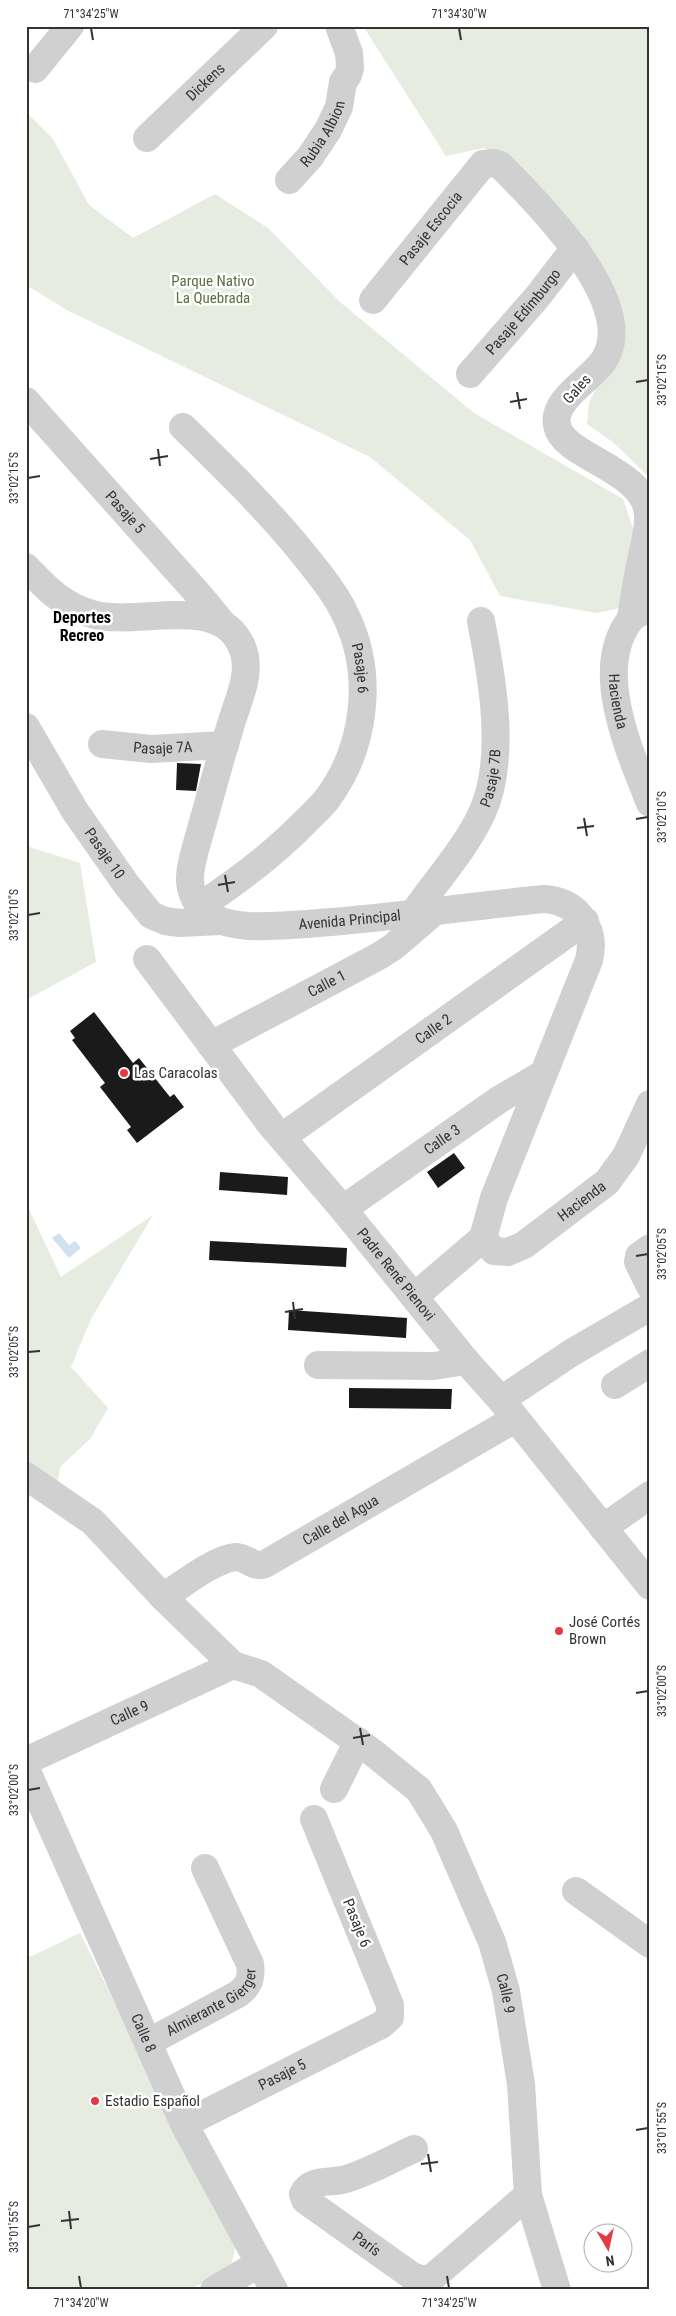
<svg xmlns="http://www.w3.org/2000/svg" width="676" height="2316" viewBox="0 0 676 2316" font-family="'Roboto Condensed',sans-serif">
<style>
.green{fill:#e6ecdf}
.water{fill:#cfe2ee}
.building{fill:#1a1a1a}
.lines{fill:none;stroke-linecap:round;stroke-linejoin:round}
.minor{stroke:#d0d0d0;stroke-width:28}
.ticks{fill:none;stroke:#333;stroke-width:2}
.poi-dot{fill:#e63946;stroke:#fff;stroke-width:2}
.labels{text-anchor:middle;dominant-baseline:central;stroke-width:5;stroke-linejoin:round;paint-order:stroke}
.street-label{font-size:15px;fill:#333;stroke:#fff}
.park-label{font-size:15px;fill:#56703f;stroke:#fff}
.poi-label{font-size:15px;fill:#333;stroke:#fff;text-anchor:start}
.neighbourhood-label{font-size:16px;font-weight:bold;fill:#000;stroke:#fff}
.neatline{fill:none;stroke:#333;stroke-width:2}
.ticks-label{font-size:12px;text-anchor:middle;fill:#333}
</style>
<rect width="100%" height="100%" fill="#fff"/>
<path class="green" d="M363,26H650V478L614,443L587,424L589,403L612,353L615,334L513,159L484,148L446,156Z
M26,112L53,139L89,205L133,238L215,194L268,228L340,302L474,413L623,499L637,540L624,607L597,613L500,596L470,540L370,457L67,310L26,285Z
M26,846L80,863L96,962L26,1000Z
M26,1203L61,1277L153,1215L91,1319L71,1367L108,1408L90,1439L60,1467L56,1494L26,1468Z
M80,1933L236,2245L230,2269L189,2290H26V1950L30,1957Z"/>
<path class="water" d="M59,1233L69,1245L75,1241L81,1248L69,1258L52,1238Z"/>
<path class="building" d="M177,763L201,764L196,791L176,790Z
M94,1012L133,1063L139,1058L170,1097L174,1094L184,1107L137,1143L127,1130L131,1127L100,1087L105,1083L72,1040L75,1038L70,1031Z
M454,1153L465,1168L438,1188L427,1172Z
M220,1172L288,1177L287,1195L219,1190Z
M210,1241L347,1248L346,1267L209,1260Z
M289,1310L407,1318L406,1338L288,1330Z
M349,1388L452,1389L451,1409L349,1408Z"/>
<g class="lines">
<g class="minor">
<path d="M35,69L70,26"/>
<path id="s1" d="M147,138L264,26"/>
<path id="s2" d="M289,180L310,157L328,130L339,107L343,82L348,75L350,68L349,53L339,26"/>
<path id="s3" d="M373,300L483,164L494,163L500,165C537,202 640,304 604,360C592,379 552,399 557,425C562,457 645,469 648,514C649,532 643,548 640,566C636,583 634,601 631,618"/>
<path id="s4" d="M470,374L538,296L575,248"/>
<path id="s5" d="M26,401L199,595L222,623"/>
<path id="s6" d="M183,427C226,469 268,510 305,556C320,575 336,594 346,616C374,674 366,747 327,799C321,807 313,814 306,821C274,854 238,881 200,906"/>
<path id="s7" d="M26,567C46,588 63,606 92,614C135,627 213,595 239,641C255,668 239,697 231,724C220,759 211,794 201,829C197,844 191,860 190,876C189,889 195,902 204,911C215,921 234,925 249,926C276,927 304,924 331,922C402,916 473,906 544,899C577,901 597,928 589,960L494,1198L483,1238L415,1296"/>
<path id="s8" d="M646,610C641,613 633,615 630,620C592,670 630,752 650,803"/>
<path id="s9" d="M26,727L75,811L126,884L151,915L165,921L180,923L221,921"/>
<path id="s10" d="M102,744L151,749L225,745"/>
<path id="s11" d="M413,914C435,882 466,848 482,813C507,759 492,677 481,621"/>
<path id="s12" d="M147,959L271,1125L343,1209L466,1361L501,1400L650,1586"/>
<path id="s13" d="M211,1045L379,956L393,947L435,911"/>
<path id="s14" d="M282,1137L585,921"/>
<path id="s15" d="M343,1209L500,1099L543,1074"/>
<path id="s16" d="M483,1238L494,1251L508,1252L524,1245L607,1182L626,1156L650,1104"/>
<path d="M650,1248L639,1256L638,1262L650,1286"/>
<path d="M318,1365L434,1366L466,1361"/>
<path d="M615,1385L650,1363"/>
<path d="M501,1400L571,1353L650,1307"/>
<path d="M26,1476L93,1522L163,1597L233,1665"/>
<path d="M603,1528L650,1495"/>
<path id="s17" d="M163,1597C182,1585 214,1559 236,1557C247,1557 254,1569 265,1564L515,1419"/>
<path id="s18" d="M26,1761L233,1665L261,1674L372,1752L419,1790L444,1831L492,1942L506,1991L521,2084L528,2195L557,2290"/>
<path id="s19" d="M26,1769L184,2124L274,2290"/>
<path d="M334,1789L358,1741"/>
<path d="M576,1891L650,1944"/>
<path id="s20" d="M149,2042L238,1994C249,1986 252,1978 250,1964L205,1868"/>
<path id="s21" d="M184,2124L381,2025L390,2017V2005L314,1819"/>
<path id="s22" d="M414,2149C391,2159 366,2174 342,2180C328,2183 310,2179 303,2194L305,2200L412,2276L423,2280L433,2277L528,2195"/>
<path d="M214,2290L260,2263"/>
</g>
</g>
<path class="ticks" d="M91,28L93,40M459,28L461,40M636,382L648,380M517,392L520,409M510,402L527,399M158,449L160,466M150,459L168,456M28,478L40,476M584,818L587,836M636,819L648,817M577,828L594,826M225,875L228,892M218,885L235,882M28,915L40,913M636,1256L648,1254M293,1302L295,1319M285,1312L303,1309M28,1352L40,1351M636,1693L648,1691M360,1728L363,1745M353,1738L370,1735M28,1790L40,1788M636,2130L648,2128M428,2154L431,2172M421,2164L438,2162M69,2211L71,2229M61,2221L79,2219M28,2227L40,2225M79,2276L81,2288M447,2276L449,2288"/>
<g class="poi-dot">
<circle cx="124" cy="1073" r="5"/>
<circle cx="559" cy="1631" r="5"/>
<circle cx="95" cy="2101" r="5"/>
</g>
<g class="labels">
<g class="street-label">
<text stroke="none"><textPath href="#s1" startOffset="81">Dickens</textPath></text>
<text stroke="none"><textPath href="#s2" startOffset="58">Rubia Albion</textPath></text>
<text stroke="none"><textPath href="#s3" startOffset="92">Pasaje Escocia</textPath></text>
<text stroke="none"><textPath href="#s4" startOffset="82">Pasaje Edimburgo</textPath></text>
<text transform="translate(577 389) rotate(-48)">Gales</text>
<text stroke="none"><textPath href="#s5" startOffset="149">Pasaje 5</textPath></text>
<text stroke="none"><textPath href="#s6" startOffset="305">Pasaje 6</textPath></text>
<text stroke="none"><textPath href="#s8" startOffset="104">Hacienda</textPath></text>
<text stroke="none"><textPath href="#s10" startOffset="61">Pasaje 7A</textPath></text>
<text stroke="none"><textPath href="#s11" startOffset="159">Pasaje 7B</textPath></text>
<text stroke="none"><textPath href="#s9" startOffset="149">Pasaje 10</textPath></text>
<text stroke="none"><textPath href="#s7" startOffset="670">Avenida Principal</textPath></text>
<text stroke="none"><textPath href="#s13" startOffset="131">Calle 1</textPath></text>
<text stroke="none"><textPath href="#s14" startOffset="186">Calle 2</textPath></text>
<text stroke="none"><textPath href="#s15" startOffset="121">Calle 3</textPath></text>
<text stroke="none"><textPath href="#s16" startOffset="121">Hacienda</textPath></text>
<text stroke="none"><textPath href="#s12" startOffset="402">Padre René Pienovi</textPath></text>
<text stroke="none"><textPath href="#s17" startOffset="202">Calle del Agua</textPath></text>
<text stroke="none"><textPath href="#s18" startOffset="114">Calle 9</textPath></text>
<text transform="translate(357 1923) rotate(68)">Pasaje 6</text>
<text stroke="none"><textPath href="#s18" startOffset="676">Calle 9</textPath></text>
<text stroke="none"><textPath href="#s20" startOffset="76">Almierante Gierger</textPath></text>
<text stroke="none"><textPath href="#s19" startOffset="289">Calle 8</textPath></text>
<text stroke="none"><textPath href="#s21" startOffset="110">Pasaje 5</textPath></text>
<text stroke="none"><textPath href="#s22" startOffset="204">París</textPath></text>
</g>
<g class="park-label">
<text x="213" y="281">Parque Nativo<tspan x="213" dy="17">La Quebrada</tspan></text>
</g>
<g class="poi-label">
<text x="134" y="1073">Las Caracolas</text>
<text x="569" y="1622">José Cortés<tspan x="569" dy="17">Brown</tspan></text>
<text x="105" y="2101">Estadio Español</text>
</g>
<g class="neighbourhood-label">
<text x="82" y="617">Deportes<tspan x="82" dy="18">Recreo</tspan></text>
</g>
</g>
<rect width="676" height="2316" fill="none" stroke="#ffffff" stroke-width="55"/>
<g transform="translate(608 2248) rotate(171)"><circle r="24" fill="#ffffff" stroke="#adadad"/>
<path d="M0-4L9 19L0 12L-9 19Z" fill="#e63946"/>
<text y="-8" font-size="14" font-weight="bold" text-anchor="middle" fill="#333333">N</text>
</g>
<rect x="28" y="28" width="620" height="2260" class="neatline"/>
<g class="ticks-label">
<text x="91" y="18">71°34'25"W</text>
<text x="459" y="18">71°34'30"W</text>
<text transform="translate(662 380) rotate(-90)" y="4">33°02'15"S</text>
<text transform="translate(14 478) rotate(-90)" y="4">33°02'15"S</text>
<text transform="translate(662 817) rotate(-90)" y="4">33°02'10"S</text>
<text transform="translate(14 915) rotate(-90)" y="4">33°02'10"S</text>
<text transform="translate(662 1254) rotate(-90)" y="4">33°02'05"S</text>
<text transform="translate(14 1352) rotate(-90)" y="4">33°02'05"S</text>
<text transform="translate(662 1691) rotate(-90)" y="4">33°02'00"S</text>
<text transform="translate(14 1790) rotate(-90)" y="4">33°02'00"S</text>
<text transform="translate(662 2128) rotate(-90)" y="4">33°01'55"S</text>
<text transform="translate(14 2227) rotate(-90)" y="4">33°01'55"S</text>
<text x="81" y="2307">71°34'20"W</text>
<text x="449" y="2307">71°34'25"W</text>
</g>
</svg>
